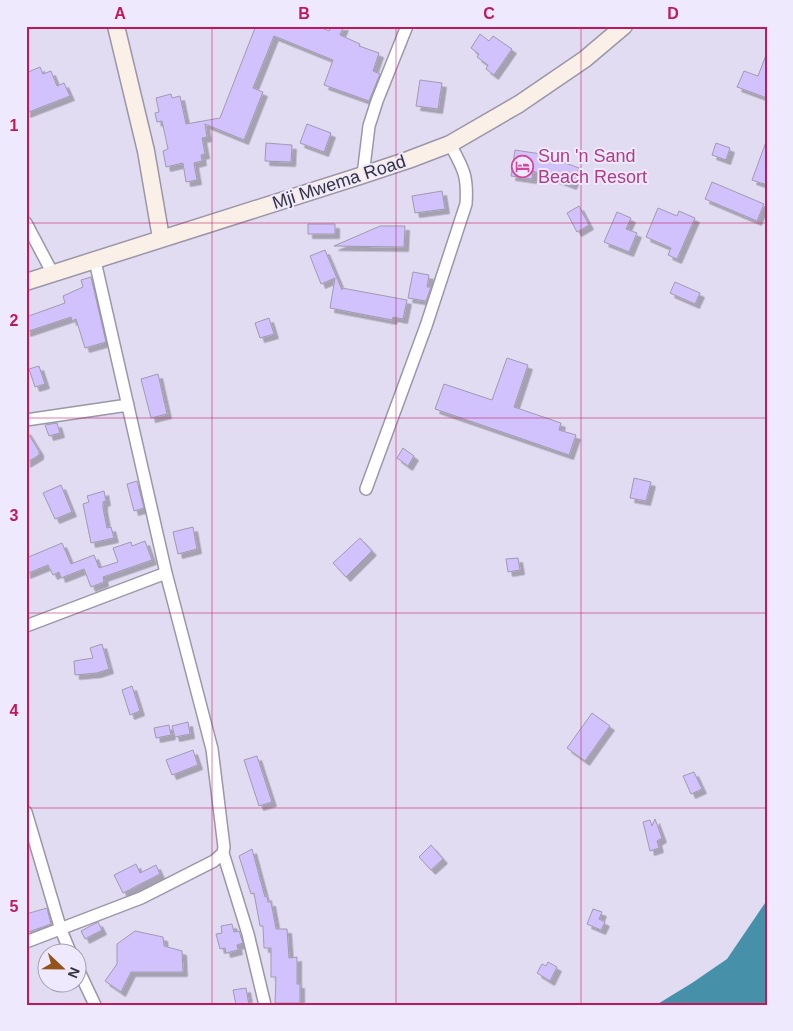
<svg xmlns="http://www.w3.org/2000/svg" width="793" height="1031" viewBox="0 0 793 1031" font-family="Helvetica,sans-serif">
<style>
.water{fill:#4691a9}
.building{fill:#d1c1fc;stroke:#a09baf;filter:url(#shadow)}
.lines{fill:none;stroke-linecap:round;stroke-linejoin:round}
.street-casing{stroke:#9b96a9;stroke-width:14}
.secondary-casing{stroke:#9b96a9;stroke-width:19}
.street{stroke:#fff;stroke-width:11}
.secondary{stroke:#fbf0e8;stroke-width:16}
.grid{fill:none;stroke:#c2185b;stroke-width:1;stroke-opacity:0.55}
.labels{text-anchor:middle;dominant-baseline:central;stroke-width:4;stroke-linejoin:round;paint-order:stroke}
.hotel-label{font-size:18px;fill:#b23c85;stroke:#efe9fe;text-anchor:start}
.street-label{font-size:18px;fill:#34323a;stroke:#efe9fe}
.neatline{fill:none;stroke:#c2185b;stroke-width:2}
.grid-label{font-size:16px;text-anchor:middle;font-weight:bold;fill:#c2185b}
</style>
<defs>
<filter id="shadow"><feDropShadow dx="4.5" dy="4.5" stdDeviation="0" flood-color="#0004"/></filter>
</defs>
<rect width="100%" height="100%" fill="#e1dcf1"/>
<path class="water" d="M767,900V1005H656L692,983L727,959Z"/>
<path class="building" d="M252,26H318L329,31L331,26H344L340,35L360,44L359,46L379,53L373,71L380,74L369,101L324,85L333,60L274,36L253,88L263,92L244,140L205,124L207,137L202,138L205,154L201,155L202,161L194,163L197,180L186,182L183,163L166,167L163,151L168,149L162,121L157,122L155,113L159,112L156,98L171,94L172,98L180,96L186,124L220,118L255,28Z
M480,34L489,41L493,36L512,49L494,75L486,69L488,65L477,57L479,54L471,48Z
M766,55H767V98L737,87L744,71L758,76Z
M40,67L43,74L51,71L57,86L64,83L70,96L26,113V73Z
M420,80L442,83L438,109L416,106Z
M307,124L331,133L324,152L300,143Z
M766,142H767V185L752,180Z
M266,143L292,145L291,162L265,161Z
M716,143L730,148L726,160L712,155Z
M515,150L541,154L579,168L572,185L533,171L532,179L511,176Z
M712,182L764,204L757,221L705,199Z
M442,191L445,209L415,213L412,196Z
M579,206L589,225L577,232L567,213Z
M658,208L677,216L679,211L695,218L677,259L668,255L671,248L646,237Z
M617,212L631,218L626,229L637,233L629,252L604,242Z
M308,224H335V234H308Z
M380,226H405L404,247L334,246Z
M325,250L342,290V288L407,300L403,319L393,317L392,320L330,308L335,278L321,284L310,256Z
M413,272L429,275L427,287H431L426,301L408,298Z
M91,277L106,342L85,348L76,319L72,321L71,317L26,332V317L65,303L63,296L83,287L81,280Z
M675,282L700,293L695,304L670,293Z
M269,318L274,334L260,338L255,323Z
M507,358L528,365L514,407L561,423L559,430L576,435L569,455L435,409L444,384L492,400Z
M39,366L45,384L35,387L29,369Z
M158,374L167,414L151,418L141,379Z
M57,423L60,433L49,436L45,425Z
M26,430L39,451V455L26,463Z
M403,448L414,456L408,466L397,458Z
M634,478L651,482L646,501L630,498Z
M137,481L144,508L134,511L127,484Z
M61,485L72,512L55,519L43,493Z
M104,491L106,501L103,502V508L107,528L111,527L114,538L91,543L83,504L89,502L87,496Z
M193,527L197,549L178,554L173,532Z
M360,538L372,551L346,577L333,563Z
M145,541L152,560L103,577L104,582L91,587L84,569L61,578L59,572L53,575L48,565L26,574V558L62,543L71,564L94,555L99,568L118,562L113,548L131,542L132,546Z
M518,558L520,570L508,572L506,559Z
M102,644L109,669L97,673L75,675L74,661L93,658L90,648Z
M132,686L140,711L130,715L122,690Z
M592,713L610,726L585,761L567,748Z
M188,722L190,734L175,737L172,726Z
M169,725L171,735L156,738L154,728Z
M193,750L198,765L172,775L166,760Z
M257,756L272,802L259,806L244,760Z
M694,772L702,789L691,794L683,776Z
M655,819L662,838L657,841L659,848L650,851L643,822L650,820L652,826Z
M431,845L443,859L431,870L419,857Z
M252,849L265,897L267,896L268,902H271L276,929H287L289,958L297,957V984H300V1003H275L276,977H271V948H264L263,926H260L254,893L251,894L239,856Z
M136,864L140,873L156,865L160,874L123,893L114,875Z
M47,908L51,924L26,933V914Z
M593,909L602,912L599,919L605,922L601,930L587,924Z
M98,922L102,930L85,939L81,931Z
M232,924L234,932L239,931L243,943L237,945L238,950L226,953L225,948L220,949L216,934L222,933L221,926Z
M135,931L163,937L164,946L182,951L183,972H131L121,992L105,981L117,964V944Z
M548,962L557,967L550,981L537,973L542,964L546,966Z
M246,988L249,1005H236L233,990Z"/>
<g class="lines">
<defs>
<path id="street" d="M363,175L369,126L377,101L407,26
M26,223L53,274
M26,420L128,405
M366,489L426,326L466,204C468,175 463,168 450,144
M26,626L166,573
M26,812L61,930L71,954
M223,853L248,934L265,1005
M26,942L141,898L214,861L223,853L224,847L212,749L166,573L95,261
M78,969L95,1005"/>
<path id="secondary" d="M116,26L146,151L161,238
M26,282L363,175L408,160L450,144L519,104L585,59L624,26"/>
</defs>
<use href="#street" class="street-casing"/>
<use href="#secondary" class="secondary-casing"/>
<use href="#street" class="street"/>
<use href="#secondary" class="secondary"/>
</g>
<path class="grid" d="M212,26V1005M396,26V1005M581,26V1005M26,223H767M26,418H767M26,613H767M26,808H767"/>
<defs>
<symbol id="hotel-ring" viewBox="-11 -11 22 22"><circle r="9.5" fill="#efe9fe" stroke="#d1479c" stroke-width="1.5"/><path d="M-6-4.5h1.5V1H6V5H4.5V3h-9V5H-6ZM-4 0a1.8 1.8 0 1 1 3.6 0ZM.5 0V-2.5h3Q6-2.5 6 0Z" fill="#d1479c"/></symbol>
</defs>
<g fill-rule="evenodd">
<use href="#hotel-ring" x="510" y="154" width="25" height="25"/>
</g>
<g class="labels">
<g class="hotel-label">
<text x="538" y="156">Sun 'n Sand<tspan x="538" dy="21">Beach Resort</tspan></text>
</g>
<g class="street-label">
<text transform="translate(339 182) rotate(-18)">Mji Mwema Road</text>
</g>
</g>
<rect width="793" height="1031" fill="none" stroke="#efe9fe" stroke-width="55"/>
<g transform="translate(62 968) rotate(112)"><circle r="24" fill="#efe9fe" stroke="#a4a0b0"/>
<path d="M0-4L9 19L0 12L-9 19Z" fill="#93531b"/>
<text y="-8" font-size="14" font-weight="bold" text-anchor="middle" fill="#34323a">N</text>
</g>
<rect x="28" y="28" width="738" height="976" class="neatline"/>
<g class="grid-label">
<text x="120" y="19">A</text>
<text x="304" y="19">B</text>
<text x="489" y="19">C</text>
<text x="673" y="19">D</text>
<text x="14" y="131">1</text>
<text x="14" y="326">2</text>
<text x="14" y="521">3</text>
<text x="14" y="716">4</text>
<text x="14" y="912">5</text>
</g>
</svg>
